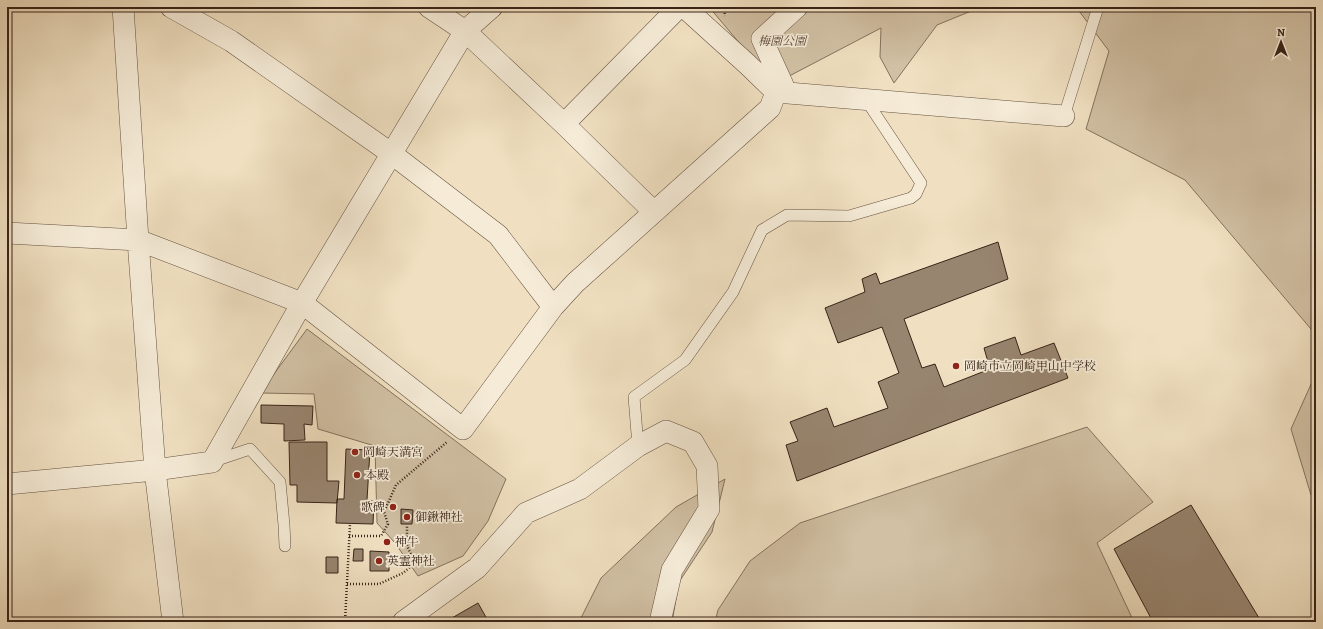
<svg xmlns="http://www.w3.org/2000/svg" width="1323" height="629" viewBox="0 0 1323 629" font-family="Alegreya,'Noto Serif JP',serif">
<style>
.green{fill:#d1c0a4;stroke:#84725e}
.building{fill:#988570;stroke:#382318}
.lines{fill:none;stroke-linecap:round;stroke-linejoin:round}
.service-casing{stroke:#665242;stroke-width:12}
.minor-casing{stroke:#665242;stroke-width:22}
.path{stroke:#382318;stroke-width:2.5;stroke-dasharray:1 2;stroke-linecap:butt}
.service{stroke:#f5ebd7;stroke-width:11}
.minor{stroke:#f5ebd7;stroke-width:21}
.poi-dot{fill:#8f2418;stroke:#f5ebd7;stroke-width:1.5}
.labels{text-anchor:middle;dominant-baseline:central;stroke-width:3.5;stroke-linejoin:round;paint-order:stroke}
.park-label{font-size:12px;font-style:italic;fill:#5e4a3b;stroke:#f5ebd7}
.poi-label{font-size:12px;fill:#382318;stroke:#f5ebd7;text-anchor:start}
</style>
<rect width="100%" height="100%" fill="#f0e0c1"/>
<filter id="stains"><feTurbulence type="fractalNoise" baseFrequency=".005" numOctaves="4"/><feColorMatrix values="0 0 0 0 .2 0 0 0 0 .09 0 0 0 0 .02 0 0 0 .5 -.17"/></filter>
<radialGradient id="worn" r=".72"><stop offset=".6" stop-color="#630" stop-opacity="0"/><stop offset="1" stop-color="#630" stop-opacity=".3"/></radialGradient>
<path class="green" d="M709,7H981L937,25L894,83L880,57L881,28L774,84Z
M1076,7H1316V335L1185,180L1086,129L1109,51Z
M307,329L506,479L488,521L463,556L418,576L395,543L377,523L375,446L318,429L314,394L260,393Z
M1316,373V495H1311L1291,429Z
M1087,427L1153,502L1097,543L1134,622H715L718,610L750,561L800,523Z
M725,479L712,532L679,582L672,622H579L601,578L676,507Z"/>
<path class="building" d="M998,242L1008,279L904,319L922,368L935,364L944,387L990,369L984,348L1015,337L1021,355L1054,343L1068,378L797,481L786,445L798,441L790,422L827,408L834,427L888,408L878,382L899,373L882,327L838,343L825,308L865,292L862,279L876,273L880,284Z
M261,405L313,406L312,425L304,424L305,440L284,441V424L261,423Z
M289,442H327V481H339L337,503L297,502V485H290Z
M346,449L370,450L367,500L374,501L373,524L336,523L337,499H344Z
M1191,505L1259,618L1252,622H1153L1114,549Z
M401,509L413,510L412,524H401Z
M354,549H363V561H353Z
M370,551L389,552V571H370Z
M326,557H338V573H326Z
M478,603L487,619L483,622H445Z"/>
<g class="lines">
<defs>
<path id="service" d="M1064,116L1098,7
M638,446L634,397L685,360L733,292L762,230L787,215L849,216L911,198L916,194L921,183L866,100
M214,461L250,449L280,482L284,525L285,546"/>
<path id="minor" d="M123,7L138,240L155,470L173,622
M171,7L231,41L392,154L498,235L553,307
M429,7L465,31L564,124L654,212
M684,7L747,64L776,92L1064,116
M564,124L679,7
M7,233L138,240L302,303L463,429L553,307L575,283L770,108L776,92L783,85L762,39L797,7
M7,484L155,470L212,462L302,303L465,31L492,7
M403,622L477,568L526,513L580,489L638,446L666,431L693,442L707,466L709,509L672,570L660,622"/>
</defs>
<use href="#service" class="service-casing"/>
<use href="#minor" class="minor-casing"/>
<path class="path" d="M724,7L725,16
M349,536H381L388,524L384,512L396,485L447,442
M347,584H379L403,573L415,563L407,546V525
M345,622L350,524"/>
<use href="#service" class="service"/>
<use href="#minor" class="minor"/>
</g>
<g class="poi-dot">
<circle cx="956" cy="366" r="4"/>
<circle cx="355" cy="452" r="4"/>
<circle cx="357" cy="475" r="4"/>
<circle cx="393" cy="507" r="4"/>
<circle cx="407" cy="517" r="4"/>
<circle cx="387" cy="542" r="4"/>
<circle cx="379" cy="561" r="4"/>
</g>
<g class="labels">
<g class="park-label">
<text x="782" y="41">梅園公園</text>
</g>
<g class="poi-label">
<text x="964" y="366">岡崎市立岡崎甲山中学校</text>
<text x="363" y="452">岡崎天満宮</text>
<text x="365" y="475">本殿</text>
<text x="385" y="507" text-anchor="end">歌碑</text>
<text x="415" y="517">御鍬神社</text>
<text x="395" y="542">神牛</text>
<text x="387" y="561">英霊神社</text>
</g>
</g>
<rect width="1323" height="629" fill="none" stroke="#f0e0c1" stroke-width="24"/>
<rect x="8" y="8" width="1307" height="613" fill="none" stroke="#382318" stroke-width="2"/>
<rect x="12" y="12" width="1299" height="605" fill="none" stroke="#382318"/>
<g transform="translate(1281 42)" stroke="#f5ebd7" stroke-width="3" paint-order="stroke">
<path d="M0-3L7 15L0 10L-7 15Z" fill="#382318"/>
<text y="-6" font-size="11" font-weight="bold" text-anchor="middle" fill="#382318">N</text>
</g>
<rect width="100%" height="100%" filter="url(#stains)"/>
<rect width="100%" height="100%" fill="url(#worn)"/>
</svg>
